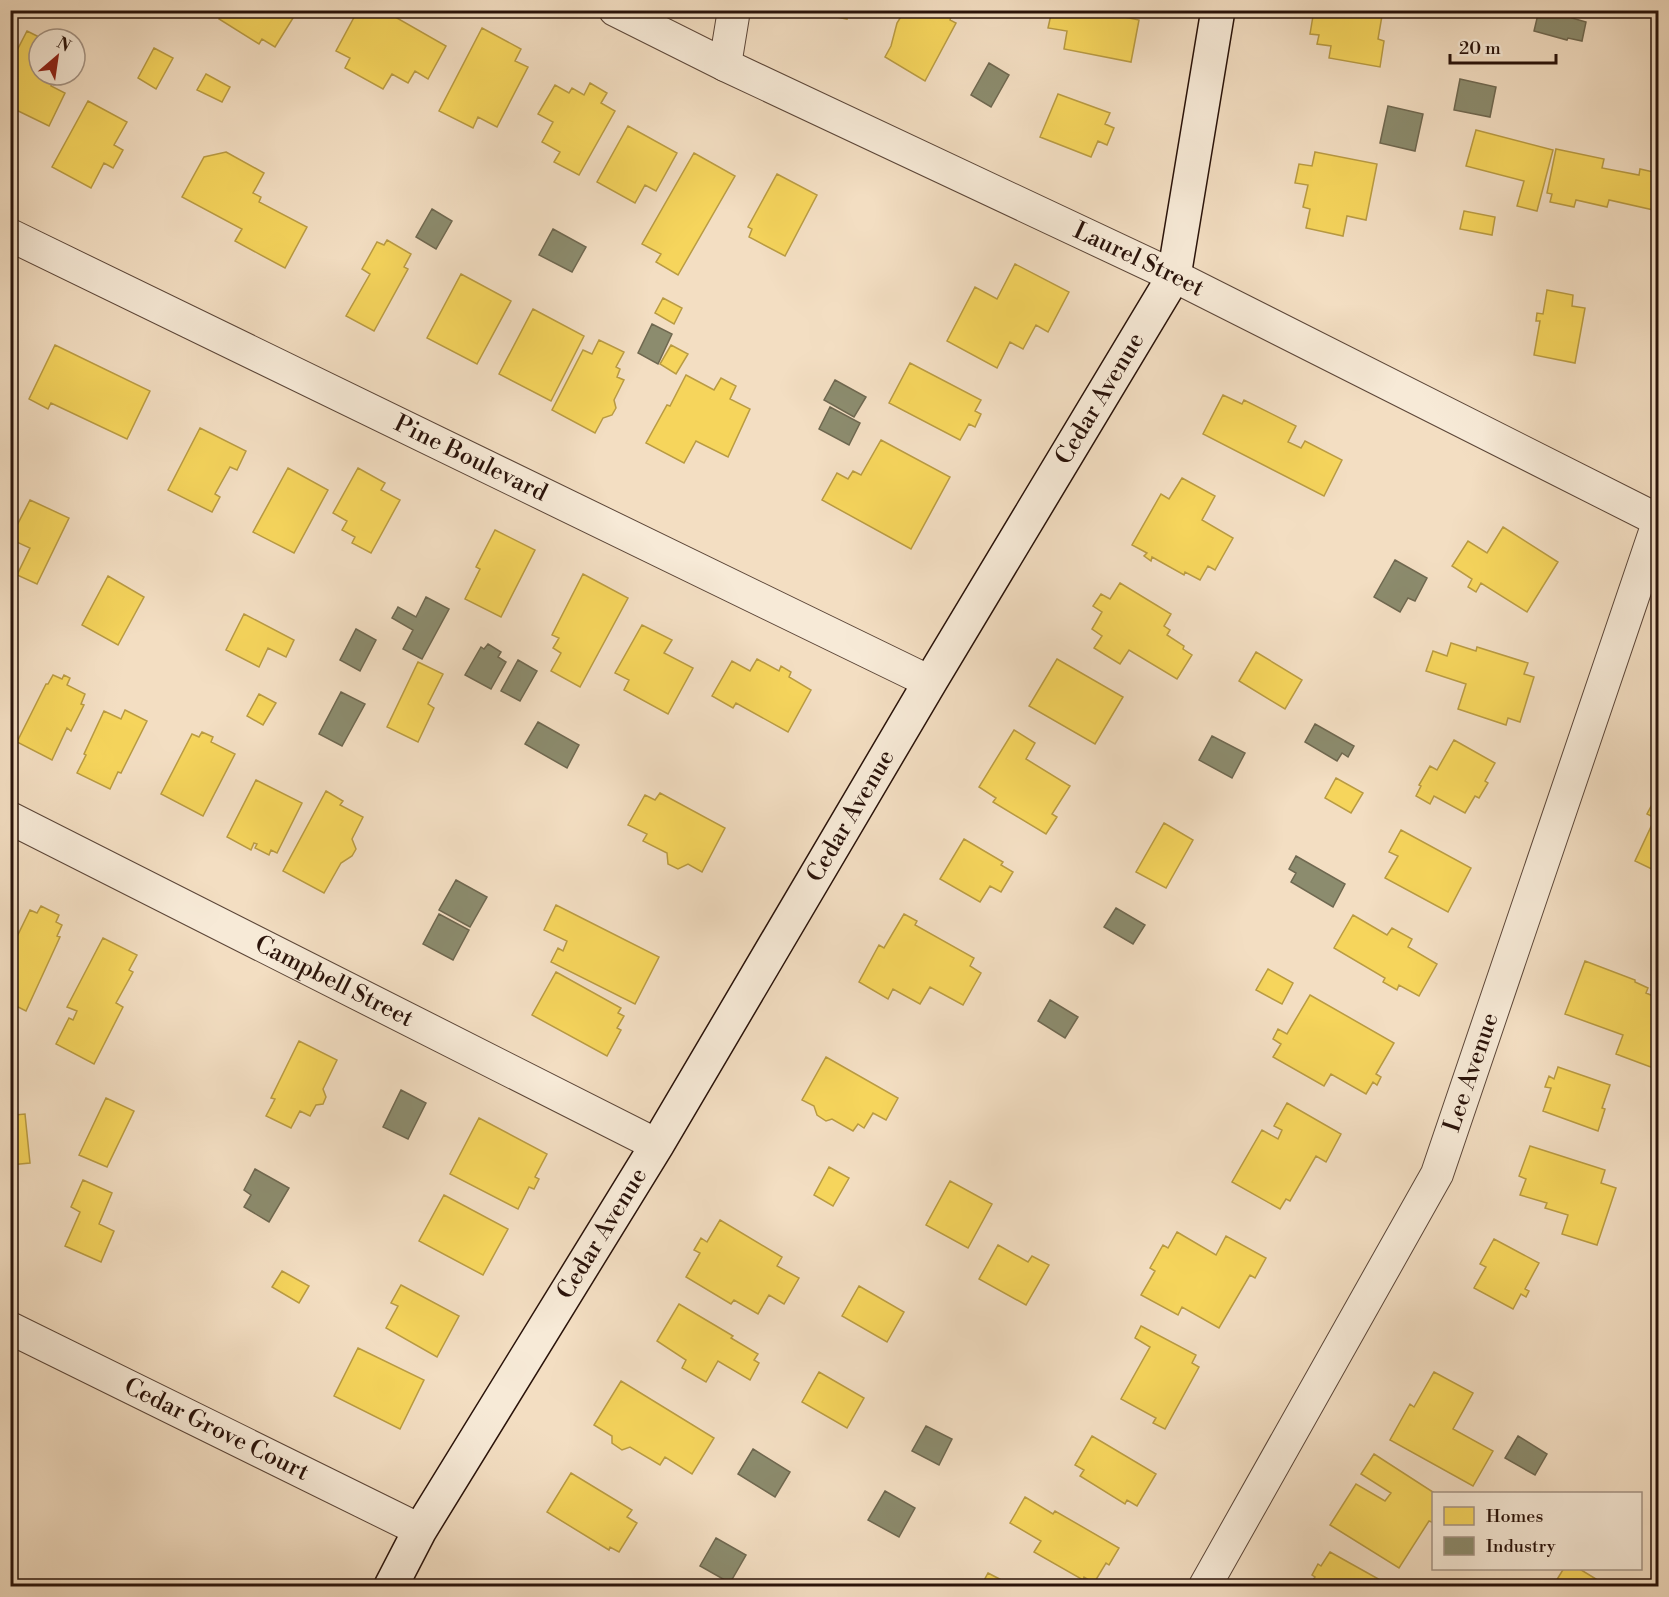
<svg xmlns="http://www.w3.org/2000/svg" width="1669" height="1597" viewBox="0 0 1669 1597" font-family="'Libre Bodoni',serif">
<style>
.homes{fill:#f6d55c;stroke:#b99b43;stroke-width:1.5}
.industry{fill:#8c8c6e;stroke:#6f6850;stroke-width:1.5}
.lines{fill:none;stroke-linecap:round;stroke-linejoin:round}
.street-casing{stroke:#5c4638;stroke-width:34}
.secondary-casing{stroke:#2a130a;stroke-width:36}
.street{stroke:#f7ead7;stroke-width:32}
.secondary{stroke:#f7ead7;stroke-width:33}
.labels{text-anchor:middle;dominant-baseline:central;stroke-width:6;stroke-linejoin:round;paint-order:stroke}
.street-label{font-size:24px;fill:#2a130a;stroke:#f7ead7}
</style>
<rect width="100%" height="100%" fill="#f3dec2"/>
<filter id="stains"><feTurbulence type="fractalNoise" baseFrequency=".00333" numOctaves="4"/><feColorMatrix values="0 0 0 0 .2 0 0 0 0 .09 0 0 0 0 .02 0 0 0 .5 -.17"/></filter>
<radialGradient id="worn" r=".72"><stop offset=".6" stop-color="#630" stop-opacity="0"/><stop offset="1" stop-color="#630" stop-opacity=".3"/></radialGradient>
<path class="homes" d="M224,10H298L275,47L262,39L259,44L219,19Z
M358,10H383L446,46L428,79L415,71L408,83L392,74L383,89L345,68L350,58L336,51Z
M802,10H848L847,19Z
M905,10H954L950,20L956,23L925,81L885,57L891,46L897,23Z
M1052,10H1090L1139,20L1131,62L1064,49L1067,31L1048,28Z
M1314,10H1383L1378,39L1384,41L1380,67L1329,58L1331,46L1317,44L1319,35L1310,34Z
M482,28L521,49L515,61L528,67L497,127L478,117L473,128L439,111Z
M27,31L43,39H39V75H56L51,86L65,93L49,126L10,107V64Z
M154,48L173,58L156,89L138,78Z
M206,74L230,87L222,102L197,90Z
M590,83L607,93L601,103L615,111L579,175L554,162L560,152L542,142L553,122L538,114L555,85L569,93L572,88L584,95Z
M1058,94L1110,113L1105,124L1114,128L1107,145L1098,141L1091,157L1040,137Z
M88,101L127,122L114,145L123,150L113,168L104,163L91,188L52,167Z
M628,126L677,153L656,191L645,185L635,203L597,182Z
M1476,130L1553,150L1537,211L1517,206L1524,181L1466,166Z
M1556,149L1604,159L1602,168L1639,175L1640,169L1658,173V211L1609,200L1607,207L1576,200L1574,207L1550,202L1552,194L1547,193Z
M226,152L264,173L253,193L261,197L259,202L307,227L285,268L235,241L242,229L182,197L204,157Z
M1315,152L1377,164L1366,220L1347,216L1343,236L1306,228L1310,209L1303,207L1308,185L1295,183L1299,164L1312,166Z
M694,153L735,176L678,275L656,262L661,254L642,244Z
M777,174L817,195L785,256L749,237L752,229L748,227Z
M1464,211L1495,217L1492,235L1460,229Z
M387,240L411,254L404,267L408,269L374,331L346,316L370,274L362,269L377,242L384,245Z
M1015,264L1069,292L1048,332L1036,325L1023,349L1010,342L997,368L947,341L975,287L997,299Z
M461,274L511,301L477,364L427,338Z
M1547,290L1573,295L1572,306L1585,308L1575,363L1534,355L1540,321H1536L1537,313L1543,314Z
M663,298L682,308L674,324L655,313Z
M533,309L584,336L551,401L499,374Z
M599,340L624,352L616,367L620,369L617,377L624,380L614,400L616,408L612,415L603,418L595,433L552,410L583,350L592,354Z
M55,345L150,391L127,439L51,403L48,409L29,399Z
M671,345L688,354L676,374L660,364Z
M910,363L981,400L975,411L981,414L975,427L969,424L960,440L889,403Z
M686,375L714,390L721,378L736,386L730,399L750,409L728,457L696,441L684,463L646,443L667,405L670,406Z
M1223,395L1242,404L1244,400L1296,426L1288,442L1301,448L1305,441L1342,460L1324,496L1203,434Z
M200,428L246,451L237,470L230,467L215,494L220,497L212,512L168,490Z
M881,440L950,477L911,549L822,500L837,473L848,479L853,471L861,475Z
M288,468L328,490L294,553L253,532Z
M358,468L385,483L381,490L400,500L371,553L352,543L355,537L342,530L347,521L333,513Z
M1182,478L1215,496L1202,520L1233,538L1215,570L1208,566L1200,580L1185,572L1184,575L1152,557L1151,561L1144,556L1147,553L1132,545L1161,494L1169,499Z
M30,500L69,518L37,584L17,575L30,548L10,539Z
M1503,527L1558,562L1527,612L1481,583L1476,592L1468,587L1472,579L1452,566L1468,541L1487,553Z
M495,530L535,550L501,617L465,599L480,569L476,567Z
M583,574L628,598L580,687L551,671L561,653L553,648L559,638L552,635Z
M108,576L144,597L118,645L82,625Z
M1120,583L1171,614L1164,626L1170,630L1167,635L1184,646L1183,649L1192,655L1177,679L1129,650L1120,664L1094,648L1102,636L1092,629L1102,612L1093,606L1101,594L1110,599Z
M244,614L294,640L286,657L268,648L259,667L226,650Z
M642,625L672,640L664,653L693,668L668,714L624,690L629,680L615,673Z
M1451,643L1476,651L1477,647L1528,663L1524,674L1534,677L1520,722L1508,718L1506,725L1458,709L1466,684L1426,671L1433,651L1447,656Z
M1256,652L1302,680L1285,709L1239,681Z
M757,659L779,671L781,666L791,672L789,677L811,690L788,732L736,703L733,708L712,696L732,661L750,671Z
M1057,659L1123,697L1095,744L1029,706Z
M418,662L443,674L428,704L434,708L418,742L387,727Z
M53,675L62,679L64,675L70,678L67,685L85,694L81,704L84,705L71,731L67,728L52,760L17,742L46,684H48Z
M259,694L276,703L263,725L247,716Z
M125,710L147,721L121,773L118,772L110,789L77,773L86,755L84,754L104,711L121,719Z
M1014,730L1035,743L1026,759L1070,786L1052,814L1057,817L1046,834L993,802L996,798L979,787Z
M202,732L213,737L211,742L235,754L203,816L161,794L192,734L199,737Z
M1454,740L1495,763L1485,781L1488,783L1479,798L1475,796L1465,813L1434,796L1430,804L1416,796L1421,786L1419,785L1430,766L1437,770Z
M1336,778L1363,793L1351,813L1325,798Z
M256,780L302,803L277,853L271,850L269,855L255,848L257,844L254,843L251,850L227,837Z
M326,791L343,801L340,805L363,817L352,839L356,849L352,856L341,863L324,893L283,871Z
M660,793L725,828L702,872L688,864L678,869L668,864L667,853L643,841L647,834L628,825L645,795L655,800Z
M1655,799L1658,800V872L1635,861L1655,818L1647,814Z
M1164,823L1193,840L1166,888L1136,872Z
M1401,830L1471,868L1448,912L1385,878L1398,856L1389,852Z
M964,839L1003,862L1001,865L1013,872L1001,892L990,886L980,902L940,879Z
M556,905L659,957L635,1004L551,962L558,948L563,951L567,941L544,930Z
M41,906L59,915L56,922L62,925L57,936L60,937L26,1011L10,1003V951L30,910L37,913Z
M904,914L917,921L915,925L974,958L970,966L981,973L963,1005L930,987L920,1004L893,989L888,999L859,982L879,945L884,948Z
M1353,915L1387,935L1392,928L1412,939L1408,947L1437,964L1419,996L1399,985L1397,990L1383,982L1385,978L1334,948Z
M103,938L137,955L129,970L133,972L116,1003L123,1007L94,1064L56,1044L69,1018L73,1020L77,1011L67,1007Z
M1585,961L1635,980V982L1648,988L1646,993L1658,998V1038L1656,1043L1658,1044V1062L1656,1069L1616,1054L1623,1035L1565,1014Z
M1268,969L1293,983L1282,1004L1256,990Z
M556,972L621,1008L618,1013L624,1016L617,1028L621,1030L607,1056L532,1015Z
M1310,995L1394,1043L1376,1074L1381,1077L1377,1085L1373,1082L1366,1094L1331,1074L1324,1086L1273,1057L1281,1044L1273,1039L1278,1029L1287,1034Z
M299,1041L337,1060L323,1089L326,1097L323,1104L316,1105L310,1116L300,1111L291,1128L266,1116L275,1099L271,1098Z
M826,1057L898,1098L886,1120L873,1113L864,1128L858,1124L853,1131L832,1119L826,1121L817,1115L814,1106L802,1100Z
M1558,1067L1610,1085L1602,1108L1605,1109L1598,1131L1543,1111L1551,1088L1545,1087L1549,1076L1554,1079Z
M106,1098L134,1111L107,1167L79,1155Z
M1287,1103L1341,1134L1326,1162L1316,1156L1290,1201L1286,1199L1280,1209L1232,1182L1262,1130L1278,1139L1282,1130L1274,1126Z
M14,1111L15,1115L25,1114L30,1163L10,1165V1112Z
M479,1118L547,1154L535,1177L539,1179L534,1189L529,1187L518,1209L450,1174Z
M1530,1146L1605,1170L1601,1183L1616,1188L1597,1245L1562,1234L1568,1215L1545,1208L1547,1203L1520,1195L1526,1179L1519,1176Z
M829,1167L849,1178L833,1206L814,1195Z
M83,1180L112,1193L99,1224L114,1231L101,1262L65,1246L80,1212L71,1207Z
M950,1181L992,1204L968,1248L926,1225Z
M444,1195L508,1229L483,1275L419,1241Z
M720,1220L782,1257L777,1266L799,1278L784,1304L769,1295L758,1314L734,1300L731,1304L686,1277L700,1253L694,1250L701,1238L707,1242Z
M1177,1232L1216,1255L1226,1236L1266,1258L1255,1278L1250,1275L1219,1328L1182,1307L1178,1315L1141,1295L1155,1271L1150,1268L1163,1245L1168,1248Z
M1494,1239L1539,1263L1525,1289L1529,1291L1526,1297L1521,1294L1513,1309L1474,1288L1486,1267L1480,1264Z
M998,1245L1028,1262L1032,1256L1049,1265L1026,1305L979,1279Z
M282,1271L309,1286L299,1303L272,1287Z
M401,1285L459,1316L437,1357L386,1328L398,1306L391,1303Z
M859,1286L904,1312L887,1342L842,1316Z
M679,1304L733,1336L731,1338L758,1354L754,1360L759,1363L750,1380L718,1361L706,1382L682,1368L686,1360L657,1341Z
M1141,1326L1196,1355L1192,1363L1199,1367L1165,1429L1153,1423L1156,1418L1121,1399L1150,1347L1135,1338Z
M358,1348L424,1380L400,1429L334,1396Z
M819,1372L864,1398L847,1428L802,1402Z
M1434,1372L1473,1393L1453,1429L1493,1451L1473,1486L1390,1440L1410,1404L1414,1407Z
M621,1381L714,1438L692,1474L665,1457L660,1465L630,1447L622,1450L612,1443V1436L594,1425Z
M1092,1436L1156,1474L1137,1506L1127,1500L1125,1504L1080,1476L1084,1470L1075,1465Z
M1374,1454L1436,1494H1434V1523L1429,1521L1399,1568L1330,1525L1356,1484L1385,1501L1391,1493L1361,1474Z
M571,1473L632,1510L627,1517L637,1523L619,1552L610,1547L609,1550L547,1512Z
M1025,1497L1053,1514L1055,1511L1119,1548L1109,1565L1106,1563L1094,1583L1084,1577L1083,1580L1034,1552L1041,1541L1010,1523Z
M1330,1552L1391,1586H1309L1315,1577L1312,1575L1318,1564L1321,1566Z
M1564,1568H1578L1601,1582L1599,1586H1553Z
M988,1573L1013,1586H981Z"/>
<path class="industry" d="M1539,10H1574L1572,18L1586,22L1582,41L1568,38L1567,40L1534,31Z
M989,63L1009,75L991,107L971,95Z
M1460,79L1496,87L1490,117L1454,110Z
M1388,106L1423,114L1415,151L1380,143Z
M432,209L452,221L436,249L416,237Z
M553,229L586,247L572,272L539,255Z
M652,324L672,334L658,364L638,353Z
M835,380L866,397L854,417L824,400Z
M830,407L860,423L849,445L819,429Z
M1395,560L1427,578L1415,601L1408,598L1400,612L1374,597Z
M426,597L449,609L422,659L403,649L413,630L392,618L398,607L416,617Z
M356,629L376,640L360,671L340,660Z
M488,644L501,652L498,657L506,662L491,689L465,675L481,647L484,649Z
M518,660L537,671L520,701L501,691Z
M341,692L365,704L342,746L319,734Z
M538,722L579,745L567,768L525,744Z
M1315,724L1354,746L1348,757L1342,753L1337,761L1305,742Z
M1212,736L1245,753L1232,778L1199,760Z
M1296,856L1345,884L1333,907L1291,882L1296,873L1289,869Z
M456,880L487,897L470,927L439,910Z
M1116,908L1145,925L1133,944L1104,927Z
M439,914L469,930L453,960L423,944Z
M1050,1000L1078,1017L1065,1038L1038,1021Z
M401,1090L426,1103L408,1139L383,1127Z
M255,1169L289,1188L269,1222L244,1207L251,1195L244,1190Z
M926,1426L952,1439L939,1465L912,1451Z
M1518,1436L1547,1454L1535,1475L1505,1458Z
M753,1449L790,1472L775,1497L738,1474Z
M885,1491L915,1508L899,1537L868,1520Z
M716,1538L746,1555L730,1583L700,1566Z"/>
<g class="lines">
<defs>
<g id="street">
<path id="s1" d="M615,10L725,65L1174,276L1658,520"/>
<path d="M725,65L734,10"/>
<path id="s2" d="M10,235L930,682"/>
<path id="s3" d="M10,818L657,1145"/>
<path id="s4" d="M10,1328L420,1530"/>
<path id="s5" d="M1205,1586L1437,1174L1658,523"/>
</g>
<g id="secondary">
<path id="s6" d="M391,1586L420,1530L657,1145L930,682L1174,276L1218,10"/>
</g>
</defs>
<use href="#street" class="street-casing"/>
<use href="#secondary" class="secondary-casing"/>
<use href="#street" class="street"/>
<use href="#secondary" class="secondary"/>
</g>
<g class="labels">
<g class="street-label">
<text stroke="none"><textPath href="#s1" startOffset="580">Laurel Street</textPath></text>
<text stroke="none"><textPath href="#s6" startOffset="1383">Cedar Avenue</textPath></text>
<text stroke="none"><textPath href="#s2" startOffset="512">Pine Boulevard</textPath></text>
<text stroke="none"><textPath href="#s6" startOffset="897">Cedar Avenue</textPath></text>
<text stroke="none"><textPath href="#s3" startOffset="363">Campbell Street</textPath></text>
<text stroke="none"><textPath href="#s5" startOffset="580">Lee Avenue</textPath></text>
<text stroke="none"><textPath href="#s6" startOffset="411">Cedar Avenue</textPath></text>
<text stroke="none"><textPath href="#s4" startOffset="230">Cedar Grove Court</textPath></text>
</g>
</g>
<rect width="1669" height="1597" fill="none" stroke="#f3dec2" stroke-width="36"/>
<rect x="12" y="12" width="1645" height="1573" fill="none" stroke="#2a130a" stroke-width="3"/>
<rect x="18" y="18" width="1633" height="1561" fill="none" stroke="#2a130a" stroke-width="1.5"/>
<rect x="1432" y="1492" width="210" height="78" fill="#f7ead7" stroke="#a59485" stroke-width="1.5"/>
<rect x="1444" y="1507" width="30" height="18" fill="#f6d55c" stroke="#a59485" stroke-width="1.5"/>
<text x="1486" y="1522" font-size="18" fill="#2a130a">Homes</text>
<rect x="1444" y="1537" width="30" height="18" fill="#8c8c6e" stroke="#a59485" stroke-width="1.5"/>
<text x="1486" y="1552" font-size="18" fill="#2a130a">Industry</text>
<g transform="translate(57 57) rotate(29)"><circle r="28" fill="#f7ead7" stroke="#a59485" stroke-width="1.5"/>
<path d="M0-4.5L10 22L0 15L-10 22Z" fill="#8f2418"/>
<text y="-9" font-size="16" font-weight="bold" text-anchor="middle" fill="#2a130a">N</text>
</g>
<path d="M1450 54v9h106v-9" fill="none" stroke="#2a130a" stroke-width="3"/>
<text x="1459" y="54" font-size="18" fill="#2a130a" stroke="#f7ead7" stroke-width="4.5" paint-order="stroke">20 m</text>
<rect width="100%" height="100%" filter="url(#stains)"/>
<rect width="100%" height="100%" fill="url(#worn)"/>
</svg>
